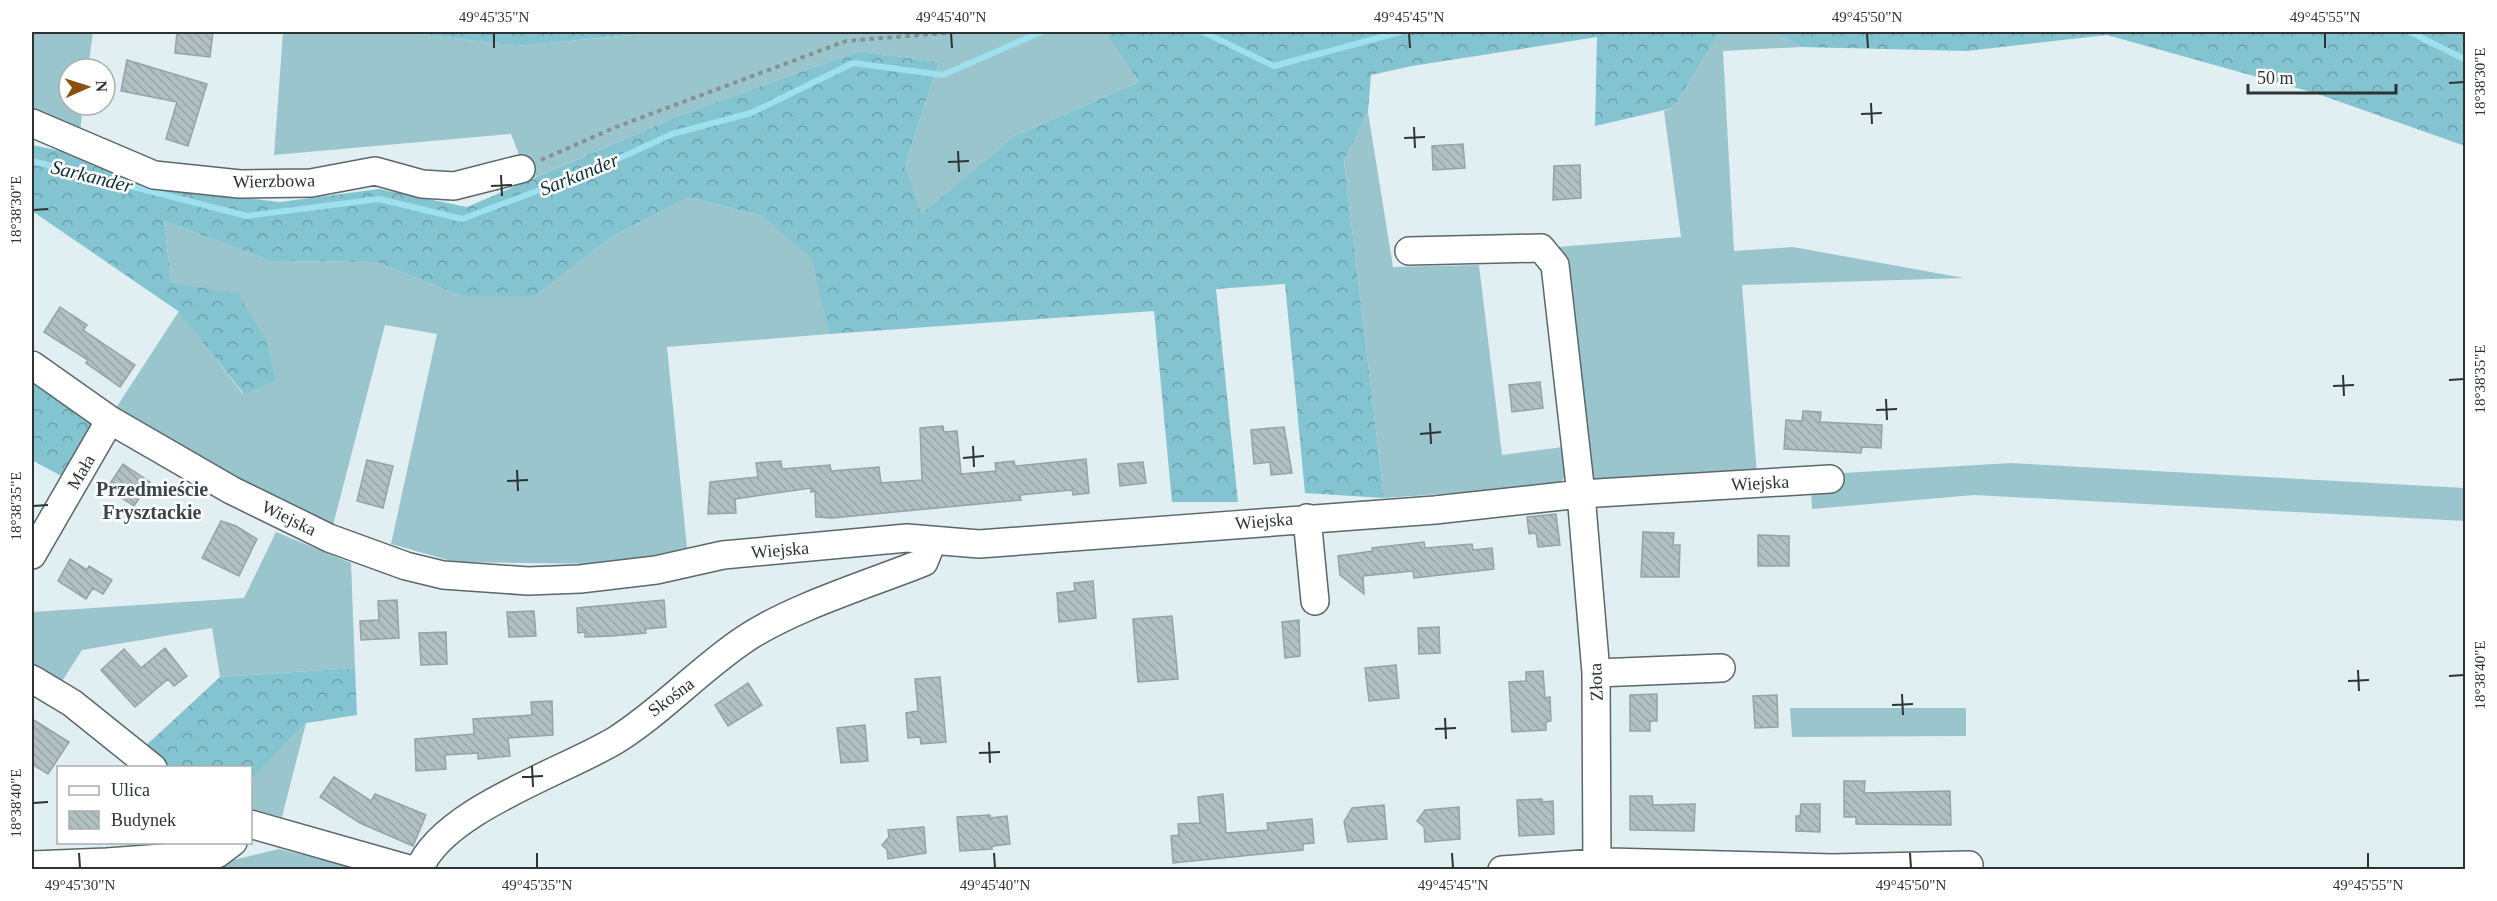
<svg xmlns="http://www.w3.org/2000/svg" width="2497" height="901" viewBox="0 0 2497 901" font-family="Georgia,serif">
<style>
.grass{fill:#9bc5cd}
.forest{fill:url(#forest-crowns)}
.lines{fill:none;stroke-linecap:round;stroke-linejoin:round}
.stream{stroke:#9ee0ed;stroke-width:6}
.building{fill:url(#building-back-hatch);stroke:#96a3a6;stroke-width:1.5}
.minor-casing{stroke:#5b676a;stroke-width:30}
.path{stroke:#879193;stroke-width:4;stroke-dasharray:4.5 4.5;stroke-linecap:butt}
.minor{stroke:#fff;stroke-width:27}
.ticks{fill:none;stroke:#2d3334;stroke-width:2}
.labels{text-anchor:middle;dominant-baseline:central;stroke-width:5;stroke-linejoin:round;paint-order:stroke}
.street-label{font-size:18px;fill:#2d3334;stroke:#fff}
.water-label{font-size:20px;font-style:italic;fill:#0e2f35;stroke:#fff}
.neighbourhood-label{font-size:20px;font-weight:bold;fill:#3a4648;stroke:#fff}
.neatline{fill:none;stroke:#2d3334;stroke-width:2}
.ticks-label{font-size:15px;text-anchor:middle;fill:#2d3334}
</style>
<defs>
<pattern id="forest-crowns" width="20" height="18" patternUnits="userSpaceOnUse" patternTransform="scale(1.5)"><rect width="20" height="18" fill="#83c4d0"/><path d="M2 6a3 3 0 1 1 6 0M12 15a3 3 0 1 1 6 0" fill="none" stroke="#6ca0aa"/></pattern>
<pattern id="building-back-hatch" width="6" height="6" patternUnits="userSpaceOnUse" patternTransform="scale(1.5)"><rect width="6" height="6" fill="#b2c0c2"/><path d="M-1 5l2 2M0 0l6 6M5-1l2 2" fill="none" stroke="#99a5a7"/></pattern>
</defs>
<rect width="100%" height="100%" fill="#e1eff2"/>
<path class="grass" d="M32,32H93L88,69H69V105H83L80,132L32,112Z
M283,32H405L516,46L663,32H1104L1139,82L1014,136L920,215L905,166L939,62L859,51L678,116L529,180L511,134L274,155Z
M1729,32H1777L1801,47L1723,51L1734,251L1793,247L1964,278L1742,285L1757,475L1589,488L1557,247L1681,237L1664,111L1673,108L1719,34Z
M1368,112L1393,267L1479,265L1502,455L1563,447L1567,476L1555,486L1384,498L1344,161Z
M689,197L762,216L813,259L829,334L667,347L687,548L612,564L455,562L391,544L437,334L385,325L332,529L237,486L114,411L179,311L243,394L238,295L171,282L164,221L271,261L376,262L462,296H535L613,236Z
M2011,463L2465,488V521L1974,495L1812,509L1810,475Z
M276,532L351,563L355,668L220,677L212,628L82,650L59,686L32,672V612L244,598Z
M1790,708H1966V736L1792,737Z
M306,723L282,817L251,809L253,776Z
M279,849L363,869L205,870L204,867Z"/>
<path class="forest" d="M405,32H662L516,46Z
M1104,32H1729L1719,34L1673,108L1595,126L1597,37L1412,66L1371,75L1368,112L1344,161L1384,498L1305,493L1285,284L1216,289L1238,502H1172L1154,311L829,334L812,259L762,216L689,197L613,236L535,296H462L376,262L271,261L164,221L171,282L238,294L265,338L276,380L244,394L178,311L32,211V145L61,151L175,190L280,202L379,189L467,207L678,116L859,51L939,62L905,166L921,214L1014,136L1139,82Z
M1777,32H2465V146L2315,93L2107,35L1967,51L1801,47Z
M32,379L96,423L65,478L32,460Z
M355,668L357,715L306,723L251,779L250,768L166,767L140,751L220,677Z"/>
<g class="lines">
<path class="stream" d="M1203,32L1274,66L1400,32
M2410,32L2466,60
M32,161L247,216L379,199L462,219L596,169L672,134L751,113L853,63L943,75L1041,32"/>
</g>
<path class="building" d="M177,32H213L210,57L175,53Z
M127,60L207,84L188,146L166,139L177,102L121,91Z
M1463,144L1465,168L1433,170L1432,146Z
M1580,165L1581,198L1553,200L1554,166Z
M60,307L87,325L83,330L135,365L120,387L86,363L88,360L44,332Z
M1540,382L1543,408L1512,412L1509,385Z
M1803,411L1821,412L1820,422L1882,425L1881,448L1862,447L1861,453L1784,449L1786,420L1802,421Z
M943,426L944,432L957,431L961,474L996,471L995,463L1014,461L1015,466L1086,459L1089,493L1073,495L1072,490L1020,495L1021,500L832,518L816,517L815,491L811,492V488L735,499L736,513L708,514L710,482L758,477L756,463L781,461L782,469L830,465L831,471L879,467L881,483L922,480L920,428Z
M1284,427L1292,473L1271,475L1270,462L1254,464L1251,430Z
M367,460L393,466L383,508L357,501Z
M1143,462L1146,483L1120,486L1118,464Z
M123,464L150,482L134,506L107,488Z
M1556,514L1560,545L1538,547L1536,533L1529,534L1527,517Z
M221,521L236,526L257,539L239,576L202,558Z
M1643,532L1674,533L1673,545H1680L1679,577H1641Z
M1758,535L1789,536V566H1758Z
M1424,542L1425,548L1472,544L1473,550L1492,548L1494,569L1414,578L1413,571L1363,576L1364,594L1340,575L1338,556L1373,551L1372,548Z
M70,559L87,570L89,566L112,580L103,594L93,588L86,599L58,581Z
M1093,581L1096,618L1059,622L1057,593L1075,591L1074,583Z
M397,600L399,638L361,640L360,621L379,620L378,601Z
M664,600L666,627L645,629L646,633L612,636L585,637V632L578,633L577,608Z
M534,611L536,636L509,637L507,612Z
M1172,616L1178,679L1138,682L1133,619Z
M1299,620L1300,656L1285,658L1282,622Z
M1439,627L1440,653L1419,654L1418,628Z
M446,632L447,664L421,665L419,633Z
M165,648L187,676L174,686L168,679L135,707L101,670L124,649L141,668Z
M1396,665L1399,698L1369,701L1365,668Z
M1543,671L1545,698L1550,697L1551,721L1546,722V730L1512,732L1509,682L1526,681V672Z
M940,677L946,742L921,744L920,737L908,738L906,713L918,711L915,679Z
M748,683L762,705L728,726L715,705Z
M1657,694V721H1650V731H1630V695Z
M1777,695L1778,727L1755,728L1753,696Z
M552,701L553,735L508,738L510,756L478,759V753L445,755L446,769L416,771L415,739L474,734L473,719L532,715L531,702Z
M32,719L69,742L48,774L32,764Z
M865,725L868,761L841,763L837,728Z
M334,777L371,801L375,794L426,815L413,846L360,823L320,797Z
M1844,781H1865L1864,793L1950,791L1951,825L1856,824V817H1844Z
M1223,794L1226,833L1268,830L1267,823L1312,819L1314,843L1303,844V850L1173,863L1171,836L1179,835L1178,824L1200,823L1198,797Z
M1630,796H1652L1653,805L1695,804L1694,831L1630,830Z
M1542,799V802L1553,801L1554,834L1519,836L1517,800Z
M1801,804H1820V832L1796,831V816H1800Z
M1384,805L1387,839L1348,842L1344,822L1352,808Z
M1459,807L1460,839L1425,842L1424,827L1417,821L1425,810Z
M990,815V818L1007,816L1010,844L992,846V849L960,851L957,817Z
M924,827L926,853L888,859L887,850L882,845L889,837L888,830Z"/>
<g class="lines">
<defs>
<path id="minor" d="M32,123L154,175L240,184L311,183L375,171L422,184L454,186L521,169
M1409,251L1541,248L1555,265L1581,494L1596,673L1597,870
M32,365L110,420L231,490L329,538L406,566L443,575L528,581L580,579L656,570L723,555L907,538L979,544L1435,510L1581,494L1830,479
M1307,518L1315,601
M32,555L110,420
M1596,673L1721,668
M32,679L72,703L153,768
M250,824L412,870
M32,865L107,862
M107,870V862L217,854L233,842
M419,870C441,811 563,772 616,740C662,711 700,669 745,639C793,607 869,584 924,562L932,542
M1502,870L1609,862L1832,868L1969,865"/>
</defs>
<use href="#minor" class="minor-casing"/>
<path class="path" d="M541,160L616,127L846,41L957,32"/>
<use href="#minor" class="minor"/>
</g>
<path class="ticks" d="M494,33V48M951,33L952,48M1409,33L1410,48M1867,33L1868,48M2325,33V48M2449,83L2464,82M1871,103L1872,124M1861,114L1882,113M1414,127L1415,148M1404,138L1425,137M958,151L959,172M948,162L969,161M501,175L502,196M491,186L512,185M33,210L48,209M2343,375L2344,396M2449,380L2464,379M2333,386L2354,385M1886,399L1887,420M1876,410L1897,409M1430,423L1431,444M1420,434L1441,432M973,446L974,467M963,458L984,456M517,470L518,491M507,481L528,480M33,506L48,505M2358,670L2359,691M2449,676L2464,675M2348,681L2369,680M1902,694L1903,715M1892,705L1913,704M1445,718L1446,739M1435,729L1456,728M989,742L990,763M979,753L1000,752M532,766L533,787M522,777L543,776M33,803L48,802M79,853L80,868M537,853V868M994,853L995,868M1452,853L1453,868M1910,853L1911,868M2368,853V868"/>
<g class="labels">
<g class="street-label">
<text transform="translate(274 181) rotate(-1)">Wierzbowa</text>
<text transform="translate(81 472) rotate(-60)">Mała</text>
<text transform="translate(1760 483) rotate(-3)">Wiejska</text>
<text transform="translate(289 518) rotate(26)">Wiejska</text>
<text transform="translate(1264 521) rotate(-5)">Wiejska</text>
<text transform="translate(780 550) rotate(-5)">Wiejska</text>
<text transform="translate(1596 682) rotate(-92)">Złota</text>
<text transform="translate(671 697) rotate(-37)">Skośna</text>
</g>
<g class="water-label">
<text transform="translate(579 174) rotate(-22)">Sarkander</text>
<text transform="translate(92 176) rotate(14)">Sarkander</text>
</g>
<g class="neighbourhood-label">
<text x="152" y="489">Przedmieście<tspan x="152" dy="23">Frysztackie</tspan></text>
</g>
</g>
<rect width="2497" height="901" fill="none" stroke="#ffffff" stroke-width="66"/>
<rect x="57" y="766" width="195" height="78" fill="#ffffff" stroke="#abadae" stroke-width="1.5"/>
<rect x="69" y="786" width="30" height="9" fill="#ffffff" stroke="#abadae" stroke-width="1.5"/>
<text x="111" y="796" font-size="18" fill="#2d3334">Ulica</text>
<rect x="69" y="811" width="30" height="18" fill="url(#building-back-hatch)" stroke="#abadae" stroke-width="1.5"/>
<text x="111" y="826" font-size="18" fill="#2d3334">Budynek</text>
<g transform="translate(87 87) rotate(87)"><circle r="28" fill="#ffffff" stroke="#abadae" stroke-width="1.5"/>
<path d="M0-4.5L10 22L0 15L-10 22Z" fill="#8b4f0e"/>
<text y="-9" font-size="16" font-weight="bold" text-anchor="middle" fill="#2d3334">N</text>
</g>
<path d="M2248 84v9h148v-9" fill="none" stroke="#2d3334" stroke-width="3"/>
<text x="2257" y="84" font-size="18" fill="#2d3334" stroke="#ffffff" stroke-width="4.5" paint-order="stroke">50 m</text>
<rect x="33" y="33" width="2431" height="835" class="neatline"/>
<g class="ticks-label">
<text x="494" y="22">49°45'35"N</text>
<text x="951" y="22">49°45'40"N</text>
<text x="1409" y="22">49°45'45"N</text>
<text x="1867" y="22">49°45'50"N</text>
<text x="2325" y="22">49°45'55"N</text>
<text transform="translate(2480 82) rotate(-90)" y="5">18°38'30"E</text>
<text transform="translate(16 210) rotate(-90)" y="5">18°38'30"E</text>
<text transform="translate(2480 379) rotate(-90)" y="5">18°38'35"E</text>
<text transform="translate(16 506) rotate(-90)" y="5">18°38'35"E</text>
<text transform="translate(2480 675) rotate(-90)" y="5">18°38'40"E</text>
<text transform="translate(16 803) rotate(-90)" y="5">18°38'40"E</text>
<text x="80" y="890">49°45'30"N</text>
<text x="537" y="890">49°45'35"N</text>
<text x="995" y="890">49°45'40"N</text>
<text x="1453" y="890">49°45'45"N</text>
<text x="1911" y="890">49°45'50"N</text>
<text x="2368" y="890">49°45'55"N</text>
</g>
</svg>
